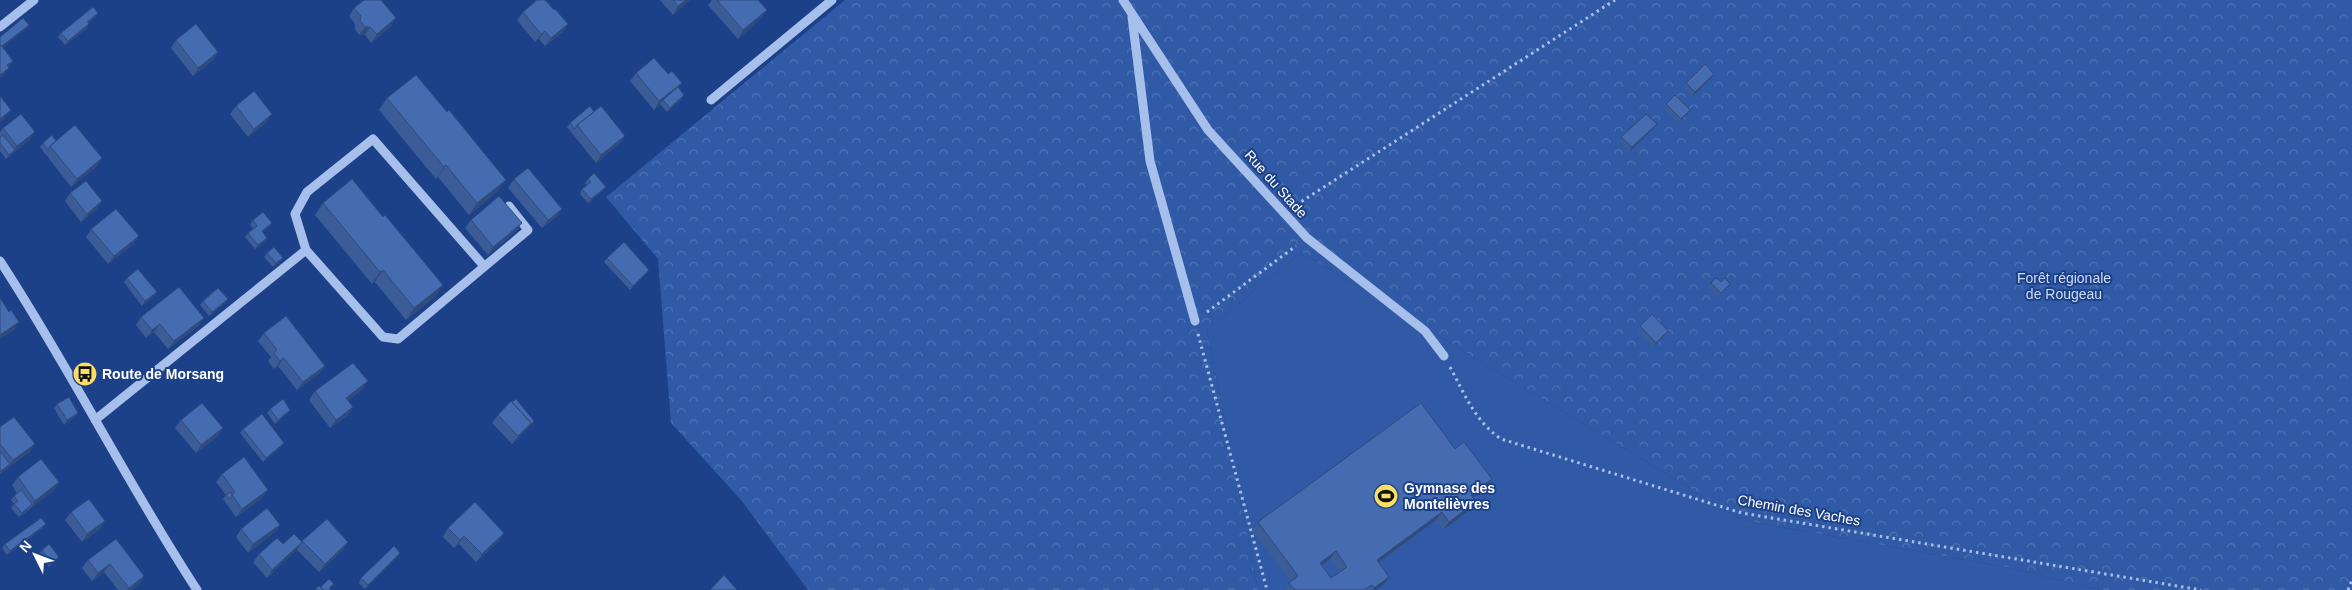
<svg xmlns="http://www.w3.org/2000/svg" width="2352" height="590" viewBox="0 0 2352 590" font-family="Arial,sans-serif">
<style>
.green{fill:#305aa5}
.forest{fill:url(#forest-crowns)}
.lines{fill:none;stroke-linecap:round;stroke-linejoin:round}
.path{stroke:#a6bfeb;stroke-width:3;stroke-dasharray:2.5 4;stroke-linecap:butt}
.minor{stroke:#a6bfeb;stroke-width:9}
.wall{fill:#3b5c97;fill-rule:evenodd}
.shaded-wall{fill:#304b7b}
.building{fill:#456bb0;stroke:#304b7b;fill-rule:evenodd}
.labels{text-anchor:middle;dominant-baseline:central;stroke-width:4;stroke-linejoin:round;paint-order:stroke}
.street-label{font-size:14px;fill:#fff;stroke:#1d4188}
.park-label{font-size:14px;fill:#cbdbf8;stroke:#1d4188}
.poi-label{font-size:14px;font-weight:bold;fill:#fff;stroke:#1d4188;text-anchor:start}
</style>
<defs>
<pattern id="forest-crowns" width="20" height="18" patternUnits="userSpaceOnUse" patternTransform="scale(1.25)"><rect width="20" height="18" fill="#305aa5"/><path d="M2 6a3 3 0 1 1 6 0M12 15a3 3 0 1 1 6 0" fill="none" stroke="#4f73b2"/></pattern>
</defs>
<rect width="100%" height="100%" fill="#1d4188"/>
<path class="green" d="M1301,252L1742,520L2011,568L2101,590H1258L1207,330Z"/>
<path class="forest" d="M845,0H2352V590H2101L2011,568L1742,520L1301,252L1207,330L1258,590H808L741,500L671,423L658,259L606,197Z"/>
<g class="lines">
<path class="path" d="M1296,205L1615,0
M1207,312L1296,246
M1198,334L1267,590
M1450,367C1465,395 1475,421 1501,439L1742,513L2201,590
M2348,590L2352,580"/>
<path class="minor" d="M1123,0L1208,130L1307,238L1425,331L1444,356
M1132,17L1150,161L1195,321
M0,27L34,0
M711,100L832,0
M306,250L383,337L398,339L528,230L509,206
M0,261C70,368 127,483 197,590
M95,420L306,250L295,214L307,192L373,139L484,266"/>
</g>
<path class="wall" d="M660,0H690L673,15Z
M712,0H758L767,10L761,18L738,39L708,5Z
M354,8L391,26L371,43L365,35H359L355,29V24L349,16Z
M554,10L563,32L545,46L539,39L535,42L517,20L523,12Z
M98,13L95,17L88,23L86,29L65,45L58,37L61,33Z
M176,40L218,52L213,60L193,76L171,48Z
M636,73L684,95L682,99L667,112L660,104L654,110L630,81Z
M1711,78L1692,97L1683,87L1686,83Z
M387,98L498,191L469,215L438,177L436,179L379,110Z
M1666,104L1690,110L1687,114L1678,123L1664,108Z
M236,106L267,122L248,137L230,114Z
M594,112L625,136L619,144L596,163L567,127L570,123Z
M3,128L29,140L6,159L0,151V132Z
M1654,128L1629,152L1619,141L1621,137Z
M56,141L102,158L97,166L71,187L40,147L43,143Z
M514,179L562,209L556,217L542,228L508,188Z
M588,179L603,191L588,203L580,194L582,189L587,185L585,183Z
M70,193L97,209L81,222L65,201Z
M323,203L435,297L406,320L375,282L372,284L315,215Z
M253,220L272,223L269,227L262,232L267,238L264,242L255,249L245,237L248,233L253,229L250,224Z
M471,220L516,231L488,255L465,228Z
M91,229L139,236L133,244L108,264L86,237Z
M267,253L283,258L280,262L273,267L264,257Z
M607,258L649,270L646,274L630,290L604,262Z
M127,278L154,296L142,306L124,282Z
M1721,282L1730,284L1727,288L1718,297L1708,287L1711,283Z
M203,301L225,303L209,316L200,305Z
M141,317L204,318L198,326L168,349L154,332L146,338L136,325Z
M1640,326L1668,331L1665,335L1653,347L1637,330Z
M264,333L325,366L319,374L297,390L278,366L274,369L268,361L271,357L258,341Z
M83,366L91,377L86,380L80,370Z
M362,390L348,400V415L330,428L309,400L315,391Z
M57,404L78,413L75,417L64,425L54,408Z
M270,409L290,410L287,414L275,424L267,413Z
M498,415L534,421L531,425L512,444L492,423Z
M181,420L223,428L217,437L196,453L175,428Z
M0,427L35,444L29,452L0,474Z
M243,429L284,443L281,447L263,462L240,433Z
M1455,449L1486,487L1473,497L1470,510L1443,530L1436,520L1379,563L1389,577L1383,585L1376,590H1284L1291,582L1252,530L1258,522ZM1330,559L1339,572L1331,578L1322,565Z
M222,474L262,498L236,517L223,499L226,495L216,482Z
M18,477L59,482L53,491L19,517L11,508L14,504L11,500L14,496L17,493L12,485Z
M71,512L100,529L82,542L65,520Z
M280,525L274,533L248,553L236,537L241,529Z
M43,528L7,555L2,548L5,544Z
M448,528L504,533L499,541L476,562L459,544L454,548L443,537Z
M116,539L144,576L139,585L131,590H118L104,572L92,581L82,568L88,560Z
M302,541L343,550L319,572L297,550Z
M302,542L296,550L267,578L253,562L259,554L283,544Z
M42,550L56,561L49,567L39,554Z
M400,553L397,557L365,589L359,583L361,578Z"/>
<path class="shaded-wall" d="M686,0H690L673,15L678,6Z
M767,10L761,18L738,39L743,30Z
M98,13L95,17L84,26L87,22Z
M396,18L391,26L371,43L377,34Z
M89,24L86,29L65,45L68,41Z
M568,24L563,32L545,46L551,38Z
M29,25L26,29L0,50L2,46Z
M365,27H370L365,35H359Z
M545,31L539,39L535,42L541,34Z
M218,52L213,60L193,76L198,68Z
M13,61L3,76L0,78V75L7,65Z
M1714,74L1711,78L1692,97L1695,92Z
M682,83L676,91L663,100L660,104L654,110L659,101Z
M684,95L682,99L667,112L670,108Z
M11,110L5,118L0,123V119Z
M1690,110L1687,114L1678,123L1681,119Z
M272,114L267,122L248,137L254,129Z
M1657,124L1654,128L1629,152L1632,147Z
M35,132L29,140L6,159L9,155L13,152L17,146Z
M625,136L619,144L596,163L601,155Z
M102,158L97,166L71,187L77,179Z
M446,165L438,177L436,179L444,167Z
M506,180L498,191L469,215L477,203Z
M606,187L603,191L588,203L591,199Z
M102,201L97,209L81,222L87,214Z
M562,209L556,217L542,228L548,220Z
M272,223L269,227L259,235L262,231Z
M522,223L516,231L488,255L493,247Z
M139,236L133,244L108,264L114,256Z
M267,238L264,242L255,249L258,245Z
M283,258L280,262L273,267L276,263Z
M383,270L375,282L372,284L380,272Z
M649,270L646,274L630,290L633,286Z
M443,285L435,297L406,320L414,308Z
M157,292L154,296L142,306L145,301Z
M228,299L225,303L209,316L212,312Z
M204,318L198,326L168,349L174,341Z
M19,322L14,330L0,339V335Z
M160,324L154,332L146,338L152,330Z
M1668,331L1665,335L1653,347L1656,343Z
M284,358L278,366L274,369L280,361Z
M325,366L319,374L297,390L303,382Z
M94,372L91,377L86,380L89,376Z
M368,381L362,390L341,406L346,398Z
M353,407L348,415L330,428L336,420Z
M290,410L287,414L275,424L278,420Z
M78,413L75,417L64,425L67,420Z
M534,421L531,425L512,444L518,436L531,423Z
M223,428L217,437L196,453L201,445Z
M284,443L281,447L263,462L266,458Z
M35,444L29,452L0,474L1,471L10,464L13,460Z
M1492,479L1486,487L1465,503L1471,495Z
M59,482L53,491L30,509L35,501Z
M268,490L262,498L236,517L242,509Z
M1476,502L1470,510L1443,530L1449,522Z
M32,504L29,508L19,517L22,513Z
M1442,512L1436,520L1371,568L1377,560Z
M105,521L100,529L82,542L87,534Z
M46,524L43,528L7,555L10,551Z
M280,525L274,533L248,553L253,544Z
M504,533L499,541L476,562L482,554Z
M464,536L459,544L454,548L460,540Z
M302,542L296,550L267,578L272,570Z
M348,542L343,550L319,572L325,564Z
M1336,551L1330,559L1314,571L1320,563Z
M400,553L397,557L365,589L368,585Z
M59,557L56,561L49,567L52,563Z
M110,564L104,572L92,581L98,573Z
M144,576L139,585L131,590H127Z
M1389,577L1383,585L1376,590H1373L1374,588Z"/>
<path class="building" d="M364,0H381L396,18L377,34L370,27H365L360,21L361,16L354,8Z
M537,0H545L554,10L555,9L568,24L551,38L545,31L541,34L523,12Z
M673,0H686L678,6Z
M717,0H758L767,10L743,30Z
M93,7L98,13L87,22L89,24L68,41L61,33Z
M23,18L29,25L2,46L0,44V37Z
M196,24L218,52L198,68L176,40Z
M1,45L13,61L7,65L9,68L0,75V46Z
M654,58L668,74L672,71L682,83L659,101L636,73Z
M1705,64L1714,74L1695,92L1686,83Z
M416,75L447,112L449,110L506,180L477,203L446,165L444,167L387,98Z
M678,87L684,95L670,108L663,100Z
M254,91L272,114L254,129L236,106Z
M1675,95L1690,110L1681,119L1666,104Z
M0,96L11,110L0,119Z
M590,106L594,112L577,125L575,129L570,123Z
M601,106L625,136L601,155L577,125Z
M21,114L35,132L17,146L3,128Z
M1646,114L1657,124L1632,147L1621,137Z
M75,125L102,158L77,179L50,146Z
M3,135L15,150L9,155L0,143V137Z
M52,135L56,141L50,146L48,150L43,143Z
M528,168L562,209L548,220L514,179Z
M594,173L606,187L591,199L582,189L591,182L588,179Z
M352,179L383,217L385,215L443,285L414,308L383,270L380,272L323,203Z
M86,181L102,201L87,214L70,193Z
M499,196L522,223L493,247L471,220Z
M116,209L139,236L114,256L91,229Z
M263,212L272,223L262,231L267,238L258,245L248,233L257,226L253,220Z
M624,242L649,270L633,286L607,258Z
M274,247L283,258L276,263L267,253Z
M138,269L157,292L145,301L127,278Z
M1716,278L1721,282L1725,278L1730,284L1721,293L1711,283Z
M179,287L204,318L174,341L160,324L152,330L141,317Z
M218,288L228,299L212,312L203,301Z
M0,298L9,312L11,310L19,322L0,335Z
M1652,314L1668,331L1656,343L1640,326Z
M286,316L325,366L303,382L284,358L280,361L274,353L277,350L264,333Z
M88,362L94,372L89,376L83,366Z
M353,363L368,381L346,398L353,407L336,420L315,391Z
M69,397L78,413L67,420L57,404Z
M283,399L290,410L278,420L270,409Z
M516,399L534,421L528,427L531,423L512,402Z
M511,401L531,423L518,436L498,415Z
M202,403L223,428L201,445L181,420Z
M1421,403L1455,449L1464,442L1492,479L1471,495L1476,502L1449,522L1442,512L1377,560L1389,577L1374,588L1372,585L1364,590H1295L1289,583L1298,576L1258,522ZM1336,551L1347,567L1331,578L1320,563Z
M262,414L284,443L266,458L243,429Z
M14,417L35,444L13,460L0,444V427Z
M0,451L10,464L1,471L0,469Z
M244,457L268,490L242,509L232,495L235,492L222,474Z
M41,459L59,482L35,501L18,477Z
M21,490L32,504L22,513L14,504L18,501L14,496Z
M230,492L233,496L232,495L229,499L226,495Z
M89,499L105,521L87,534L71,512Z
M475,502L504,533L482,554L464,536L460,540L448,528Z
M267,508L280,525L253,544L241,529Z
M41,518L46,524L10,551L5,544Z
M327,519L348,542L325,564L302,541Z
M294,534L302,542L272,570L259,554L277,538L283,544Z
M116,539L144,576L129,588L110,564L98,573L88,560Z
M49,544L59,557L52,563L42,550Z
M394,546L400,553L368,585L361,578Z
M724,575L737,590H710Z
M329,579L334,584L329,588L331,590H323L321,587Z
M319,586L323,590H315Z"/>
<defs>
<symbol id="bus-disc" viewBox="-11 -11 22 22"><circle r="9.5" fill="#fbde64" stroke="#1d4188"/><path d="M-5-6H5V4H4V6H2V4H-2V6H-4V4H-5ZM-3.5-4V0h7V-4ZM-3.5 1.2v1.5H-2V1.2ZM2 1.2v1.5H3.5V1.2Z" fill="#111"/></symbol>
<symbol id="stadium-disc" viewBox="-11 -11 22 22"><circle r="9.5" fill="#fbde64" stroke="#1d4188"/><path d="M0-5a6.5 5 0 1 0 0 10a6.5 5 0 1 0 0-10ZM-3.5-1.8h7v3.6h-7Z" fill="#111"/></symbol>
</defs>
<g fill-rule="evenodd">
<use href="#bus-disc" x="71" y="360" width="28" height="28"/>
<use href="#stadium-disc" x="1372" y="482" width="28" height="28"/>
</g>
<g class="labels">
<g class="street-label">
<text transform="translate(1276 184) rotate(48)">Rue du Stade</text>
<text transform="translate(1799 510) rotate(10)">Chemin des Vaches</text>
</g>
<g class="park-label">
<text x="2064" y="278">Forêt régionale<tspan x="2064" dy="16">de Rougeau</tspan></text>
</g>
<g class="poi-label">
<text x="102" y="374">Route de Morsang</text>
<text x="1404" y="488">Gymnase des<tspan x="1404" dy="16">Montelièvres</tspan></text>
</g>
</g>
<g transform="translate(35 555) rotate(312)" stroke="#1d4188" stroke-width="4" paint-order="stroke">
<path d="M0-4L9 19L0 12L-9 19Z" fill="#ffffff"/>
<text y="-8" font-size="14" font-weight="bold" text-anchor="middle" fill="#ffffff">N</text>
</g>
</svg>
